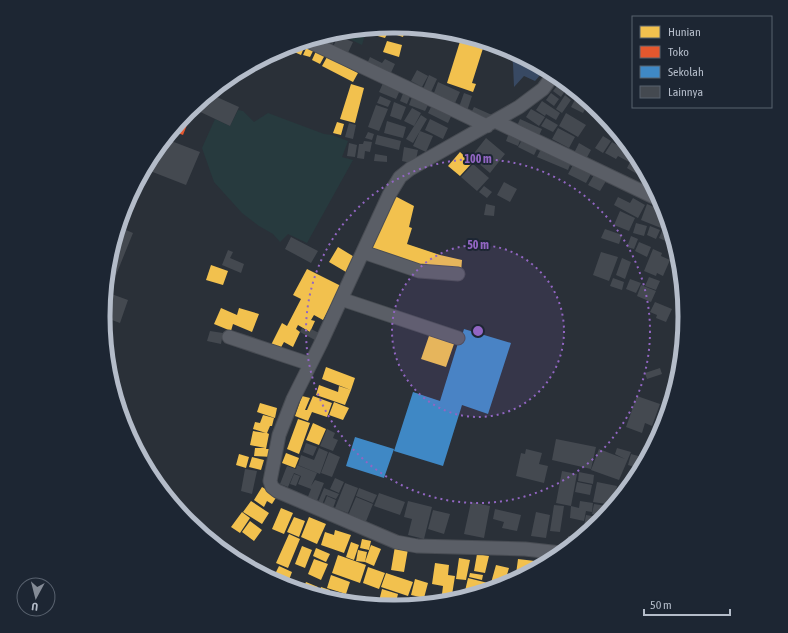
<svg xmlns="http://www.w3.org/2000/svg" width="788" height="633" viewBox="0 0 788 633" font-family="'Asap Condensed',sans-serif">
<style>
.green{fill:#273a3e}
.water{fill:#384963}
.homes{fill:#f2c14e}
.shops{fill:#e4572e}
.schools{fill:#3f88c5}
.building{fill:#444950}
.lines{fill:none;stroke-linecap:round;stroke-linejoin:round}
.minor-casing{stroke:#484c53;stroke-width:15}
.minor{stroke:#5a5e66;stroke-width:13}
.ring{fill:none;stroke:#9266c3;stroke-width:2;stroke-dasharray:2 4}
.rim{fill:none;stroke:#b4bcc9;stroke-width:5}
.centre{fill:#9266c3;stroke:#1d2633;stroke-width:2}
.ring-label{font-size:12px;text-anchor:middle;font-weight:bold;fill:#9266c3;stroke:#1d2633;stroke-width:4;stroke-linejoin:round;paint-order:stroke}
</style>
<rect width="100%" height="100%" fill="#2a3038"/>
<path class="green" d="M367,29L362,45L335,32H338Z
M238,110L243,111L254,122L268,113L324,134L332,135L348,141L342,157L353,160L307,243L288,234L280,242L273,234L259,226L242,213L214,182L202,148L215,119L230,126Z"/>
<path class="water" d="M511,51L531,62L542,73L535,81L524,76L514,87L513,64Z"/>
<path class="homes" d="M394,26L406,27L403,37L388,32L385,38L367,33L368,29Z
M462,35L485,42L472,83L476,84L473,92L447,83Z
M387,41L402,45L399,57L383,52Z
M304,42L306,43L301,55L292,51L295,45Z
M308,44L315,47L310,57L303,55Z
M316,51L325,55L320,64L312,60Z
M327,57L358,73L353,82L322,66Z
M351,84L364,88L355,123L340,119Z
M337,122L344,124L341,135L333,133Z
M460,152L472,163L460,176L448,166Z
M393,195L414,206L409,227L412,228L407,244L440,255L462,260L461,273L419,265L367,250Z
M338,247L356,258L346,272L329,262Z
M211,265L228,271L223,285L206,280Z
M307,269L341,286L323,320L314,315L311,320L315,321L310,332L298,325L296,329L300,332L293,347L284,342L279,351L270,347L282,323L287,326L301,299L293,295Z
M221,308L237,315L239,308L259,314L252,332L233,324L231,331L214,324Z
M430,333L455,341L446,367L421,359Z
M326,367L355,378L351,390L322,379Z
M319,385L338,392L339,386L351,390L345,405L316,395Z
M302,396L310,398L305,410H307L313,396L332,403L327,417L312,412L308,421L295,416Z
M334,402L349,408L343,420L329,415Z
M260,403L277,408L275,418L257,412Z
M263,415L274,418L272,426H270L267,433L269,434L266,449H273L272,457L254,456L255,448H265L250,445L253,431L266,433L253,429L255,422L260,423Z
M298,419L310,423L299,454L287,449Z
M313,423L326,429L319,445L306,440Z
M286,453L299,458L295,468L282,463Z
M239,454L249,457L246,468L236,465Z
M252,457L264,460L261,470L249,467Z
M262,487L277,496L272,504L267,501L264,507L254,500Z
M251,501L269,513L262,524L243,512Z
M281,508L293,513L284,534L272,529Z
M242,512L250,518L240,533L231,527Z
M294,517L305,521L299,537L287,532Z
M309,517L326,524L317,544L301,537Z
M250,521L262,530L254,541L242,532Z
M335,530L351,535L344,553L321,545L325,532L334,535Z
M289,534L300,539L288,568L276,563Z
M362,539L371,541L369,550L360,548Z
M351,542L359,545L354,560L346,557Z
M371,545L381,549L374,566L365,562Z
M302,546L312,550L305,568L295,564Z
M395,546L408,549L404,572L391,570Z
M316,548L330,554L326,562L313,556Z
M358,550L367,552L365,562L356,561Z
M477,554L489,556L485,573L474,571Z
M338,555L366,565L360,583L332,573Z
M459,558L470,560L466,580L456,579Z
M314,559L328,564L321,580L308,574Z
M518,559L535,561L533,570L523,575L516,574Z
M435,563L449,565L448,575L455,576L452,595L442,594L443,586L432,584Z
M496,565L509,568L504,585L489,590Z
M279,566L292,572L289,580L275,574Z
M368,567L385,573L379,589L363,583Z
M386,573L413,582L408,596L381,587Z
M470,573L483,575L482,580L469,577Z
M331,575L350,582L346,594L327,588Z
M273,577L293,585L292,588L283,585L272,579Z
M468,578L488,583L486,591L475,594L465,591Z
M415,579L428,583L424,598L411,595Z
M306,582L318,587L314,594L302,591Z
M321,587L330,590L328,598L318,596Z
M382,589L398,594L395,606L379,601Z
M332,595L347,600L346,602L330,599Z
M410,597L425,601L424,604L408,606Z"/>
<path class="shops" d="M187,113L191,115L183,135L173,131Z"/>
<path class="schools" d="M464,329L511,343L488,414L462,405L443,466L394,451L413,392L440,401L458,343L461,339Z
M355,437L394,449L384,478L346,466Z"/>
<path class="building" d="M331,33L336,35L333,44L325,41L328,34Z
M338,36L353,42L347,55L332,49Z
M370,57L382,63L385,59L395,64L389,77L366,66Z
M417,70L428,76L422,87L411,81Z
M429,75L437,79L431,92L423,89Z
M384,81L401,88L396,99L379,92Z
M438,82L460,92L455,103L434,93Z
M566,84L574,90L571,97L565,94L568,90L564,88Z
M557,86L565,91L561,97L553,91Z
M404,91L411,94L407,104L400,101Z
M464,93L472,96L467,111L459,107Z
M551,93L559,99L554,106L546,100Z
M210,94L239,107L230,126L192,108Z
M413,94L430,101L425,111L409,105Z
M578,94L589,102L583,113L571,107Z
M565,95L571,100L562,113L556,109Z
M380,96L391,101L388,107L377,103Z
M542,101L560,113L556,120L546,114L545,116L536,110Z
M394,102L406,107L401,120L390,116Z
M433,103L453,112L448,123L428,113Z
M376,105L388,109L379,131L368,127Z
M474,107L492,115L489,121L471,113Z
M412,108L421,113L414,126L404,121Z
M531,109L545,117L539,126L526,117Z
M566,113L586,125L578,137L559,126Z
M421,115L427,119L413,143L406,139Z
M604,117L616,131H615L601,123Z
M546,118L558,125L553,132L541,126Z
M430,119L448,128L443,139L425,130Z
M520,119L542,129L538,138L516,128Z
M387,121L406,127L403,138L384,133Z
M349,123L356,125L353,139L345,137Z
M558,128L575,137L569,148L552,139Z
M420,131L433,136L426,152L413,146Z
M368,132L374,134L372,140L365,138Z
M509,133L521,138L518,146L506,141Z
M377,135L401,141L399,150L375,144Z
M603,136L611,141L603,153L595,148Z
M486,138L505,154L490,173L471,157Z
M523,138L539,145L534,155L518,147Z
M166,139L200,152L186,185L145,169L153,155Z
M364,141L372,142L370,152L365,151L364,159L357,158L359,144H363Z
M612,142L633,154L629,162L618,156L616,159L605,153Z
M349,143L357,145L355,157L347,156Z
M579,143L591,150L585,161L573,155Z
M404,147L418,150L415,164L402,161Z
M542,147L572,160L568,170L537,157Z
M375,154L387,156V162L374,161Z
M630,162L640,168L637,174L627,168Z
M574,163L592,172L586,183L568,174Z
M473,164L489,178L477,191L461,177Z
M594,175L606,181L600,191L588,185Z
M504,182L517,189L510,202L497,195Z
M484,186L492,192L487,198L479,192Z
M618,197L630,203L633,198L645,205L638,218L614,205Z
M486,204L495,206L494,216L484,215Z
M647,204L664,211L666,217L661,228L641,220Z
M620,211L635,218L629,231L614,225Z
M666,222L668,223L670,231L663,228Z
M636,223L647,226L644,236L633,233Z
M650,226L660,230L656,239L647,235Z
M119,227L133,233L116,275L108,272L109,260Z
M605,229L622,235L619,244L601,238Z
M662,231L672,235L674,245L659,238Z
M631,236L638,239L634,249L627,247Z
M291,237L318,251L311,263L285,249Z
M639,242L651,247L647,257L635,251Z
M653,249L662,253L661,256L670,260L663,276L657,273L656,276L644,271Z
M228,250L233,252L230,258L244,264L241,273L222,265Z
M601,252L618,257L609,281L593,275Z
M622,258L631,262L625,279L616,275Z
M649,277L660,281L656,290L645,286Z
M613,278L624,282L622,290L610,286Z
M630,279L641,283L636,293L626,289Z
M641,285L656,291L651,302L637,296Z
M106,292L128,300L120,323L104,317Z
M655,302L672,309L666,322L656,318L657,315L650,312Z
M302,328L310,332L311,329L319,333L315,340L300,332Z
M210,331L223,333L221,344L207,341Z
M660,368L662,374L647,379L645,373Z
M637,396L660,404L652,426L645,423L642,433L626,427Z
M327,429L335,433L333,438L338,440L333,451L320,446Z
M556,439L596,447L591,469L552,460Z
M652,439L656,440L649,452L648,451Z
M306,443L317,447L313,456L303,452Z
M319,448L328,452L320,474L298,465L301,455L314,460Z
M617,448L631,452L619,480L591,470L599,449L625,459L615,454Z
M526,449L542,453L539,464L548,466L544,483L516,476L521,453L525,454Z
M329,452L340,457L332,477L321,473Z
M631,454L642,457L638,468L628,465Z
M297,465L317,473L311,486L315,480L324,483L316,503L307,499L311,489L298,484L301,476L294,473L288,487L280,484L287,466L296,469Z
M245,469L257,471L252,494L241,491Z
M562,471L577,474L571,506L556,503Z
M579,472L594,475L593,484L578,481Z
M294,474L300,476L296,486L290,484Z
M335,478L344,482L339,493L330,489Z
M577,482L592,485L590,495L575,492Z
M597,482L617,486L613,505L593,502Z
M345,483L358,488L348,513L335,508Z
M324,488L339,494L336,499L326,495L321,507L317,505Z
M359,488L377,495L373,503L356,496Z
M621,488L626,489L619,498Z
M379,493L405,502L400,515L374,506Z
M327,496L336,500L332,511L322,508Z
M356,497L373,504L365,524L347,518Z
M408,501L432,507L424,539L408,535L412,519L404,517Z
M580,501L593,503L592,512L586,511L584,521L570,518L571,506L579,508Z
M471,502L490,506L484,538L464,534Z
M594,504L607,506L606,514L604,516L592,514Z
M554,505L564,506L560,532L550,531Z
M495,509L521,515L517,531L502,528L504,522L493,519Z
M433,510L450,514L444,534L428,529Z
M536,512L550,515L546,538L531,536Z
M586,515L603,518L593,528L584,526Z
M584,528L591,529L583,535Z
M568,536L580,538L566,549Z"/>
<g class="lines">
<defs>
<path id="minor" d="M308,41L458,112L487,126
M554,74L543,89L519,107L410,169L400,177L389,195L320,345L293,399L279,435L270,481L272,487L277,491L396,542L417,546L525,549L561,553
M495,121L660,200
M363,252L419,271L458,274
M341,299L458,338
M229,337L310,364"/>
</defs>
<use href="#minor" class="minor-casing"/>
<use href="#minor" class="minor"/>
</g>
<circle cx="478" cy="331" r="86" fill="#9266c3" fill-opacity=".12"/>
<g class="ring">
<circle cx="478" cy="331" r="86"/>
<circle cx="478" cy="331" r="172"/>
</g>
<path d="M0 0H788V633H0ZM393 33H395A283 283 0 0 1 678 316V317A283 283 0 0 1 395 600H393A283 283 0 0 1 110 317V316A283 283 0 0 1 393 33Z" fill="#1d2633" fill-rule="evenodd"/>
<path class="rim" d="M393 33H395A283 283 0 0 1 678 316V317A283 283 0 0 1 395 600H393A283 283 0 0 1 110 317V316A283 283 0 0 1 393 33Z"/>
<circle cx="478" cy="331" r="6" class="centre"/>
<g class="ring-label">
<text x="478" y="163">100 m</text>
<text x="478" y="249">50 m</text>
</g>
<rect x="632" y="16" width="140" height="92" fill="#1d2633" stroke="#59626f"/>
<rect x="640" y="26" width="20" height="12" fill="#f2c14e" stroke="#59626f"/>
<text x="668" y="36" font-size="12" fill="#b4bcc9">Hunian</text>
<rect x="640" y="46" width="20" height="12" fill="#e4572e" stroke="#59626f"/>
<text x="668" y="56" font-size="12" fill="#b4bcc9">Toko</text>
<rect x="640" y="66" width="20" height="12" fill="#3f88c5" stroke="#59626f"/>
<text x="668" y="76" font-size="12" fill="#b4bcc9">Sekolah</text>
<rect x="640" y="86" width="20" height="12" fill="#444950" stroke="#59626f"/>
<text x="668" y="96" font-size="12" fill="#b4bcc9">Lainnya</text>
<g transform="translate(36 597) rotate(187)"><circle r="19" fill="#1d2633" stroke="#59626f"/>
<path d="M0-3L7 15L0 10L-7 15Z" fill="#848b96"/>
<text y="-6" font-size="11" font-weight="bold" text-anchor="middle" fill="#b4bcc9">U</text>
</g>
<path d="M644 609v6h86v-6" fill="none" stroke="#b4bcc9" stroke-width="2"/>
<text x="650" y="609" font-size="12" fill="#b4bcc9" stroke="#1d2633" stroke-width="3" paint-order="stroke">50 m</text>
</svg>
